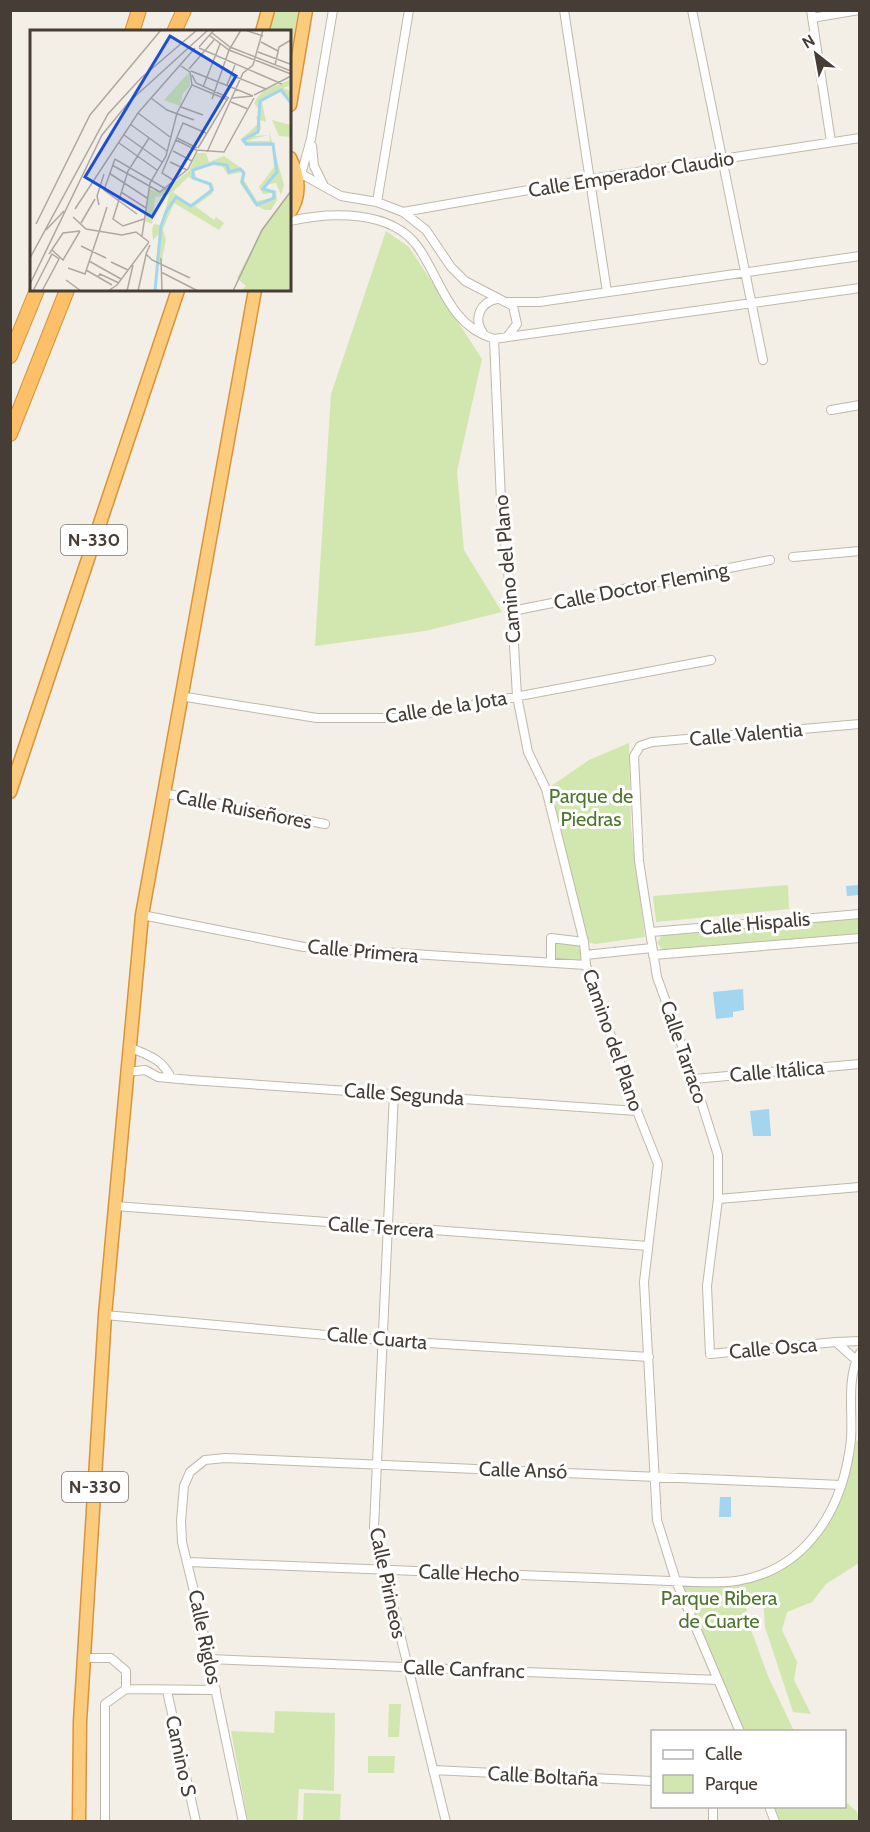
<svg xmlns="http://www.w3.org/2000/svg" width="870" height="1832" viewBox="0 0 870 1832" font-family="Cabin,sans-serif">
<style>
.green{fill:#d2e7af}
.water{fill:#a3d5ef}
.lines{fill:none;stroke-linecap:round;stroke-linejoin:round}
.minor-casing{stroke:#c1b8ac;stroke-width:10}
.trunk-casing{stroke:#db9338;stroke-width:15}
.motorway-casing{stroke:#db9338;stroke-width:16}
.minor{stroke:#fff;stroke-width:8}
.trunk{stroke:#fccc7e;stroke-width:12}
.motorway{stroke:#fcc068;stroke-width:14}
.labels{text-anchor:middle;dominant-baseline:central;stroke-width:6;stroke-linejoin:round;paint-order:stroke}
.shield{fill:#fff;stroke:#7e7872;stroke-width:1.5}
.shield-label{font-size:18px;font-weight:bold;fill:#463e36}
.street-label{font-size:20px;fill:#463e36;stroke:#fff}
.park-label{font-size:20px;fill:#4c772a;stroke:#fff}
.inset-river{fill:none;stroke:#a3d5ef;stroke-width:3}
.inset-road{fill:none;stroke:#aea8a0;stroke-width:1.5}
.view{fill:#1d4ed8;fill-opacity:0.15;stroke:#1d4ed8;stroke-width:3}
.inset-edge{fill:none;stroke:#463e36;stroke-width:3}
</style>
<rect width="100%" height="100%" fill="#f3eee6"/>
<path class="green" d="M273,11H298L290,59V32H268Z
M386,231L409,247L482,359L457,471L464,550L502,612L425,631L315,646L331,394Z
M629,743L631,827L645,937L595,944L585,941L547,789L589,760Z
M788,885L789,909L656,922L653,896Z
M859,918V934L664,951L657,943L663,934Z
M552,939L581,944L583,962H551Z
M859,1440V1563L826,1584L812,1602L787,1612L782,1630L797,1662L794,1680L811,1714L793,1712L765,1627L763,1598L747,1606L746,1616L768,1676L794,1731H740L676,1581L727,1582L787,1562L826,1523L851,1442Z
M389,1704H401L399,1737H388Z
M275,1711L335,1713L334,1791L299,1789L297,1821H248L231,1731L274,1733Z
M368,1756H395L394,1773H368Z
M304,1793L341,1794L340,1821H303Z
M845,1801L857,1812L859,1821H776L769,1807L844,1806Z"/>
<path class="water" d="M859,885V895L847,896L846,886Z
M743,989L744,1010L733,1012V1017L716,1019L713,992Z
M769,1109L771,1136H753L750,1111Z
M720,1497H731V1517H719Z"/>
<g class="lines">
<defs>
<path id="minor" d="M564,10L607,292
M692,10L763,360
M811,10L831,142
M812,18L859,10
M312,146L314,166L324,186
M296,171L341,196L377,202L403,212L426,230L451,267L465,281L513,306L517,324L507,337
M300,178L311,139L333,10
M377,202L409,10
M403,212L591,179L860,138
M290,221C329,212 391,209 418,247C442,282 449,325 494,339L860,288
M509,302H539L860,256
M483,333C473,319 480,302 497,299
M494,339L501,501L512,611L517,696L528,752L546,789L584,942L586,965L637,1111L658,1164L644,1282L657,1520L676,1581L740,1732
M831,410L860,405
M793,557L860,551
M512,611L770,560
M180,696L317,718H403L711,660
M163,793L325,824
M142,915L304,947L586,965
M651,932L860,914
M585,955L652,948
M653,955L860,938
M551,962V938L584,942
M129,1047C147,1055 162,1058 171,1078
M127,1072L145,1070L158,1077L190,1080L637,1111
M694,1079L860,1064
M394,1093L374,1528L446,1822
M718,1199L860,1187
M115,1206L648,1246
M105,1315L382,1340L649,1357
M836,1342L860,1341
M856,1360L836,1342L710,1354L707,1286L718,1199V1155L694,1079L657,977L639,861L634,756L640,746L652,742L860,724
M189,1562L695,1582C709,1582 723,1583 736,1581C808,1570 844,1507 851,1439C853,1412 846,1378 860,1353
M84,1658H111L126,1671V1689L105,1704V1822
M210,1659L718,1680
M126,1689L216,1690
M167,1691L196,1822
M433,1770L652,1781
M769,1806L775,1822
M243,1822L200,1616L182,1542L181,1521L184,1486L190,1472L205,1460L225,1458L841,1485
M713,1822V1806"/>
<path id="trunk" d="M262,32L268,10
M290,105L306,10
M290,158C299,175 301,196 290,212
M10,792L178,290
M79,1822L80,1722L105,1315L142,915L255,290"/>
<path id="motorway" d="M132,32L139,10
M174,32L184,10
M10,356L37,290
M10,434L67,290"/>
</defs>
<use href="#minor" class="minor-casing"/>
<use href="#trunk" class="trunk-casing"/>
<use href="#motorway" class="motorway-casing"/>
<use href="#minor" class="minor"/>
<use href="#trunk" class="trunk"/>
<use href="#motorway" class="motorway"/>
</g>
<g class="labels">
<g class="shield">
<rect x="61" y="525" width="66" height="30" rx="4.5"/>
<rect x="62" y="1472" width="66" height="30" rx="4.5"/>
</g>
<g class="shield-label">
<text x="94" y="540">N-330</text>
<text x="95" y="1487">N-330</text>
</g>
<g class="street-label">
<text transform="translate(631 174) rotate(-9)">Calle Emperador Claudio</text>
<text transform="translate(507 569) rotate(-95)">Camino del Plano</text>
<text transform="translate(641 586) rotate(-11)">Calle Doctor Fleming</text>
<text transform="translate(446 707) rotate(-9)">Calle de la Jota</text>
<text transform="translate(746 734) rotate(-5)">Calle Valentia</text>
<text transform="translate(244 809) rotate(11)">Calle Ruiseñores</text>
<text transform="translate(755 923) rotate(-5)">Calle Hispalis</text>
<text transform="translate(363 951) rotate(5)">Calle Primera</text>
<text transform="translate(613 1040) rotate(71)">Camino del Plano</text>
<text transform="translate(684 1052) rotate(71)">Calle Tarraco</text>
<text transform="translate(777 1071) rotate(-5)">Calle Itálica</text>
<text transform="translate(404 1094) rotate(4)">Calle Segunda</text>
<text transform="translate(381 1227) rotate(4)">Calle Tercera</text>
<text transform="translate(377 1338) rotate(5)">Calle Cuarta</text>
<text transform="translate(773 1348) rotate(-5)">Calle Osca</text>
<text transform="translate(523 1470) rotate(2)">Calle Ansó</text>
<text transform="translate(469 1573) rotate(2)">Calle Hecho</text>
<text transform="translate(388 1583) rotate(78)">Calle Pirineos</text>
<text transform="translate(205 1637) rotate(78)">Calle Riglos</text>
<text transform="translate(464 1669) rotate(2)">Calle Canfranc</text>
<text transform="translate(181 1756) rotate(78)">Camino S</text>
<text transform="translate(543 1776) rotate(3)">Calle Boltaña</text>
</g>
<g class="park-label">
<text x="591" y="796">Parque de<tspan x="591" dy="23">Piedras</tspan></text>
<text x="719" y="1598">Parque Ribera<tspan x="719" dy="23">de Cuarte</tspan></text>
</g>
</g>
<g transform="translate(30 30)">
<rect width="261" height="261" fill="#f3eee6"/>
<path d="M159,42L160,56L153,63L150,76L134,70ZM260,50L259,56L253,58L261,61V75L251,61L232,72L236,92L230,90L231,99L225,106L238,105L216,111H240L239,101L254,155L251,165L246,153L235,155V159L246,161L247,170L241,180H235L225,175L210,153L212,142L198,145L193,137L183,135L164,141L167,149L182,153L184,158L182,164L165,176L184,190L186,187L194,193L189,200L144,173L133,199L136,210L131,234L126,231L129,204L123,210L122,200L124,194L130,195L133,190L139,165L125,167L122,194L114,191L119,159L131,162L159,141L167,123H176L179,132L194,126L214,140V150L227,171L242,168V163L233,164L229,157L244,137L242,116H216L211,109L228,94L226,87L231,83L224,73L227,68L234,60ZM158,147L179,155L180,160L161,175L143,162ZM242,90L261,95V107L249,106ZM261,161V261H211L216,256L207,248L212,238L232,200Z" fill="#d2e7af" fill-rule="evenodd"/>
<path class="inset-river" d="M125,261L131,196L136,182L146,167L161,176L182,160L180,154L163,148V140L184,133L197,135L199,142L210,139L214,143L212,152L227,175L244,168V162L233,159L247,142L243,114H216L213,110L228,102L230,71L251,60L261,73"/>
<path class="inset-road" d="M215,0L233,6M182,3L200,17L261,41M179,5L199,20L261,44M231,12L248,21M169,17L184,0M169,18L252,54M228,22L260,34L261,31M245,35L249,17L261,10M151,36L160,42L162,55L198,70M159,39L184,10M161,41L223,66M162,45L166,53L199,68M201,45L236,59M197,55L205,35M173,57L190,14M224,65L261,46M121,68L137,80L164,90M202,68L223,66M182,69L199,20L211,0M201,72L218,79M151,77L173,85M108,83L140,107M100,94L137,121M94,105L132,132M147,108L167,118M146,110L166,120L194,122L224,68M89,113L127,140M168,118L198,68M143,121L162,131M177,122L213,43L223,35L233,0M140,132L157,140M82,135L130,162L158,139L167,121M79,143L117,168M143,150L132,143L153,93L176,103M91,162L116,178M69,175L67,166L74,144M45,179L108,83L165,18M107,184L74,160L85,129L136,159M43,187L56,199L92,205L106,202L119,212M114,189L93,196L83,189L98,141L119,108M51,193L65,169M6,194L60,85L131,0M16,200L34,181M69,202L77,177M112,206L120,153L136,126L147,83L162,55M120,215L116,224L122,230L160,248M51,216L76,228M22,220L33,230L50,201M19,224L33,203L50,201M0,228L78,84L111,48L167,0M131,228L132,261M59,231L91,249M81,232L98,240M38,238L55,244L69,202M56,240L82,255M131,242L168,261M68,247L70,244L89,253M36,250L51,261M0,254L72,105L99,72L178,0M3,261L22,224L29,229L12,261M78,261L87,255L119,212M97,261L103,235M108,261L116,225M203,261L232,200L261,161"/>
<path class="view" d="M140,6L206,46L122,187L55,147Z"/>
<rect width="261" height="261" class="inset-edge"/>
</g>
<rect width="870" height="1832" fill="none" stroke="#463e36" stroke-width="24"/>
<rect x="651" y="1730" width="195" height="78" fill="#ffffff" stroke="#b5b2af" stroke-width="1.5"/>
<rect x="663" y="1750" width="30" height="9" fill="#ffffff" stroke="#b5b2af" stroke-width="1.5"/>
<text x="705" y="1760" font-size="18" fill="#463e36">Calle</text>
<rect x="663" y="1775" width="30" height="18" fill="#d2e7af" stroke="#b5b2af" stroke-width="1.5"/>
<text x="705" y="1790" font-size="18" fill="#463e36">Parque</text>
<g transform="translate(816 54) rotate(329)" stroke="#ffffff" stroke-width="4.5" paint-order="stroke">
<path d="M0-4.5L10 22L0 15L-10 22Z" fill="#463e36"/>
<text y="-9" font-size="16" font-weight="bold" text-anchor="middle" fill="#463e36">N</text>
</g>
</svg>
